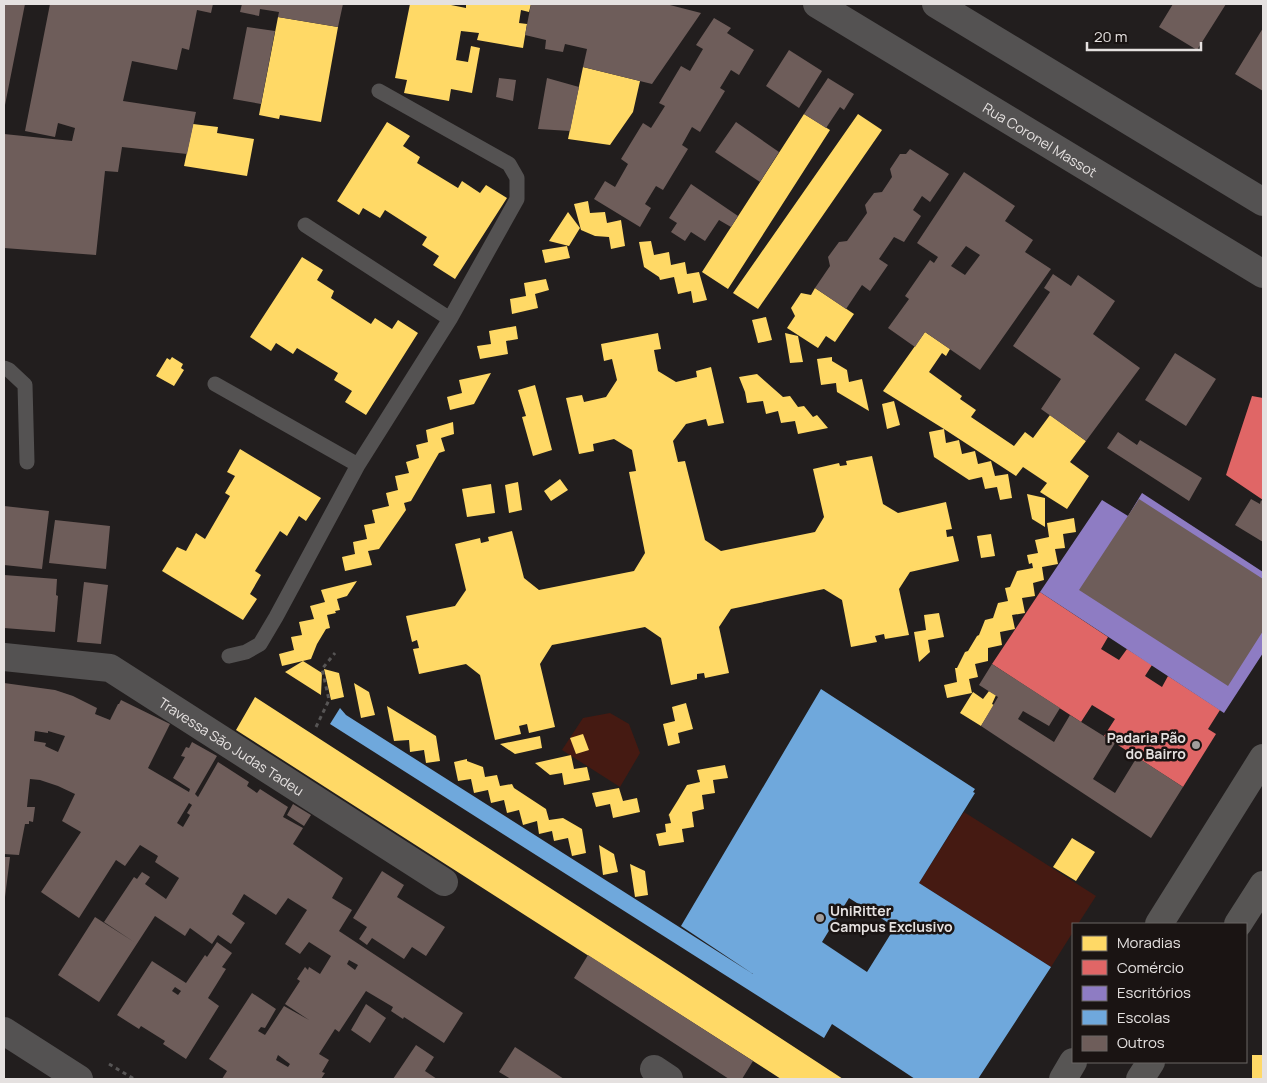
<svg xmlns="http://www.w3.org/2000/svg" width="1267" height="1083" viewBox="0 0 1267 1083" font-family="Manrope,sans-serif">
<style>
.green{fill:#451a12}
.homes{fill:#ffd966}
.shops{fill:#e06666}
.offices{fill:#8e7cc3}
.schools{fill:#6fa8dc;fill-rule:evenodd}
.building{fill:#6e5d5a;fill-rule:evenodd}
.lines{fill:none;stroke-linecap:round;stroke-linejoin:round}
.path{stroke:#575555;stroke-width:3;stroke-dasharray:4 4;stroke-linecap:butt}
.service{stroke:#545252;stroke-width:15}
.minor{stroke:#545252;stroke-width:28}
.tertiary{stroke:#545252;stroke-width:28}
.secondary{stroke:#575554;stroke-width:28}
.poi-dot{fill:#a19d9c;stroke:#1a1413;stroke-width:2}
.labels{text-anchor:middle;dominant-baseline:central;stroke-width:5;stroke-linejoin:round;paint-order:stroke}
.street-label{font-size:14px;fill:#e5e1e0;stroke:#1a1413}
.poi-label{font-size:14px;font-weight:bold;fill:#e5e1e0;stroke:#1a1413;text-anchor:end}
</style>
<rect width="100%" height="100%" fill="#221e1e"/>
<path class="green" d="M610,713L629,724L640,753L620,787L562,750L583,718Z
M964,812L1096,896L1078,924H1073V932L1051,967L919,883Z"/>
<path class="homes" d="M410,4H451V5L466,8V4H531L529,12L521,10L519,23L527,24L523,48L477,40L479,33L461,31L456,60L468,62L471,46L480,48L472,93L451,89L449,101L404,93L407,80L395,78Z
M278,17L338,27L321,122L280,115L279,119L259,115Z
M583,67L640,81L633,112L610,145L568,139Z
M804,114L830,130L728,289L702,272Z
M858,114L882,130L758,309L733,293Z
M387,122L410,136L403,146L420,157L417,163L458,188L462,181L480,193L486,185L507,198L455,279L433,265L439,256L422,245L427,237L385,210L380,218L363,208L359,215L337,201Z
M193,124L218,127L217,133L254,139L247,176L184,166Z
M588,201L590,213L605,212L607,223L621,220L625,246L611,249L609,237L595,236L581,230L574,204Z
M568,212L580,228L569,246L549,241Z
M651,241L654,255L669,252L671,265L685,262L687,274L699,272L707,300L693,303L691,291L678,294L674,277L660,280L659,277L644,267L639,242Z
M567,246L570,258L545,263L542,250Z
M302,257L323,270L317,280L334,291L331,298L371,324L375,318L392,329L398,320L418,333L366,415L345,402L352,391L334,380L338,373L297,348L293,354L276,343L271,351L250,337Z
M546,279L549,290L535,294L538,308L512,314L510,299L526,296L524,283Z
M815,288L854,314L835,342L826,336L818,348L787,328L795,316L791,308L801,293L811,295Z
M766,317L772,340L758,343L752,320Z
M516,326L518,339L506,341L508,354L480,359L477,346L491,344L489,331Z
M925,332L950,349L946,356L942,353L929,372L962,396L960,399L976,410L971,417L1014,446L1025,432L1033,438L1050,415L1086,441L1070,462L1089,476L1067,509L1040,492L1047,483L1023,467L1016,476L944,429L946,443L959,440L962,454L975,451L978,464L991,461L995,476L1008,474L1012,498L1000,500L997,487L985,489L982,477L969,480L934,457L929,432L944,429L883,391Z
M658,333L661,349L654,350L658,371L676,382L697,377L696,371L711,367L724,423L708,426L706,419L686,424L673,441L678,462L685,461L705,540L721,551L815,532L824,517L813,469L839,463L840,466L847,465L846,461L872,456L883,504L898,513L946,502L952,529L946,530L947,537L953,536L959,561L910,572L899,589L909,635L885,639L884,634L875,636L877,642L851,647L842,600L824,589L731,609L719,627L729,673L705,678L704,673L697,674V679L671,685L661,638L645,627L552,645L540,664L555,727L529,733L527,724L519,726L521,734L495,740L480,675L466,664L419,674L413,649L419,648L417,640L412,642L406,616L455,606L466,590L455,544L480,538L481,543L489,541L488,537L512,531L524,578L539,590L634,571L645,553L629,472L636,471L632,450L614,439L593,444L594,451L579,454L566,398L582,395L584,402L606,397L617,380L612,359L604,361L601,344Z
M785,333L798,336L803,362L790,363Z
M172,357L183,364L181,368L184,370L174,386L156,376L167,358L170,360Z
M832,357V361L847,370L849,382L862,379L869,411L837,392L836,383L821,385L817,359Z
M491,373L474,404L450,410L447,397L462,393L459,380Z
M757,374L783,397L790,396L798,407L804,406L813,417L817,415L828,428L798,434L795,421L781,423L778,411L766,414L763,401L747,403L745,392L739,377Z
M535,385L552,450L533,456L522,417L526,416L518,390Z
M894,401L900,425L887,429L882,404Z
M453,422L454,434L441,438L445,451L439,453L411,501L404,503L406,510L379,549L368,551L372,565L345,571L342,557L355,554L353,542L367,539L364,525L375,523L372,510L389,506L386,493L398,490L395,476L409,473L406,462L419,458L416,445L428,442L426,430Z
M240,449L321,498L306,521L299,516L287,536L280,531L255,571L261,575L250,594L257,599L243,620L162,571L177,547L186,551L196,533L205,539L230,496L225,493L235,476L227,472Z
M560,479L568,490L551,501L544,491Z
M518,482L522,510L509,513L505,485Z
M491,484L495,513L467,517L462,489Z
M1027,494L1045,498V527L1032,519Z
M1074,518L1076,532L1063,534L1065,548L1055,549L1058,564L1042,567L1044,580L1033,583L1035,596L1022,598L1025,613L1012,615L1015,629L1000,632L1002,645L988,648V661L975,664L978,677L969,679L972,693L947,698L944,685L957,682L955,668H957L965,652L968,651L977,636L979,635L985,620L993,618L998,603L1008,601L1005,588L1010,587L1017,571L1033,568L1032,563L1029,564L1027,555L1038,553L1035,540L1049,537L1047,523Z
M991,534L995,556L981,558L977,536Z
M357,581L347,596L337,599L340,610L335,611L336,613L327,615L330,628L326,629L317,644L311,659L282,666L279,654L294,650L291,637L302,635L299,622L314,619L310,606L325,602L321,590Z
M939,613L944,637L928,640L930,652L919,662L914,632L926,630L924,615Z
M303,661L322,673L321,695L285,672Z
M324,669L339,673L344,697L331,700Z
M354,683L369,692L375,715L361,718Z
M989,691L996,695L992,704L994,705L981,726L960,713L973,692L983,699Z
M255,697L669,965L843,1079H781L236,730Z
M686,703L693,729L678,733L680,743L668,746L663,724L675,721L672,707Z
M387,706L436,736L440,761L426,763L424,750L410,752L409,740L394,741Z
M583,734L589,750L576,754L570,738Z
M540,736L542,748L515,754L500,744Z
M571,755L574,769L587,767L590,780L564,785L562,773L550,775L535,763Z
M467,759V761L483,767L485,777L497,775L500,786L512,784L514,788L546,809L549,820L563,818L582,829L586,853L572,856L568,838L554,841L552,831L539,834L537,821L523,825L519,810L507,813L504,800L491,803L488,790L474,793L471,779L458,781L454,762Z
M725,765L728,778L713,780L715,793L702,795L704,809L692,812L694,827L682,829L684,842L659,846L656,834L666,832L665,824L671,823L669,815L668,816L678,800L687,785L700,782L697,770Z
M619,788L623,801L637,798L640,812L613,818L610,804L596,807L592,793Z
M1072,838L1095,852L1076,881L1053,867Z
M599,845L614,854L618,872L603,875Z
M630,864L645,871L648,895L635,897Z
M1252,1055H1263V1079H1252Z"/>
<path class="shops" d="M1252,396L1263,398V500L1226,475Z
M1040,592L1108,637L1101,649L1119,660L1127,649L1152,665L1145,676L1162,687L1168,676L1220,710L1208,729L1216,734L1183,787L1104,736L1115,719L1092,705L1081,722L992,664Z"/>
<path class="offices" d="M1142,493L1263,572V653L1224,713L1040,592L1102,500L1128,516Z"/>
<path class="schools" d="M821,689L975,789L973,792L975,793L919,883L1051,967L978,1079H915L832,1024L824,1038L330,724L340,708L346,715L753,974L681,926ZM849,898L895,927L867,972L822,942Z"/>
<path class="building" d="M4,4H25L5,105H4Z
M50,4H213L211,13L197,10L189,50L182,48L177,70L132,61L123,101L196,112L187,154L122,147L118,172L105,171L96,255L4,248V134L72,141L75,128L58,123L55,137L25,131Z
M242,4H343L338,27L278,17L279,12L260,9L259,16L240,12Z
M531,4H666L701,13L652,84L583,67L587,49L565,44L563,52L545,49L546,40L525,35Z
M1173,4H1226L1197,50L1159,27Z
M714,18L731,28L727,33L754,50L739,75L731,70L720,88L725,91L700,132L692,127L682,145L688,149L663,190L656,186L645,204L651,208L640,227L594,199L605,181L615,187L628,164L621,159L643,123L651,128L665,106L659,103L681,66L690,71L703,49L696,45Z
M247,27L275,31L261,104L233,99Z
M1263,28V91L1235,74Z
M789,50L822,71L799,108L766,86Z
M499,78L516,80L513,101L496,97Z
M547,78L579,87L570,131L538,129Z
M828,78L854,94L844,110L840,107L826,128L804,114Z
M736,122L779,152L760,182L715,152Z
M910,149L949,174L930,202L922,196L913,210L921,216L904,242L894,237L879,259L888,265L870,291L862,285L846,309L815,288L830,266L828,257L839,242L847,241L867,213L865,205L874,193L882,192L892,177L890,169L900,154H906Z
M964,172L1015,206L1005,221L1033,240L1025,252L1051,269L980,370L925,332L915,347L888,328L909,299L905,296L930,260L934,263L938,257L917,243ZM966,246L980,255L965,275L951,266Z
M691,184L738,216L731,227L719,220L705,241L691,232L685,241L671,232L677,223L669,218Z
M1053,274L1071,286L1078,275L1115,301L1093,334L1140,368L1086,441L1041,409L1061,379L1013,346L1050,292L1044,288Z
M1175,353L1216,379L1186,426L1145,400Z
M1118,432L1137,445L1140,440L1202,478L1189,501L1107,448Z
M1139,499L1263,579V631L1228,686L1079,590Z
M1251,499L1260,504L1261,500L1263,502V542L1235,525Z
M4,506L49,511L42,569L4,565Z
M55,520L110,526L106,569L49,563Z
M4,575L57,579L56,595L58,596L55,632L4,628Z
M84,582L108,585L101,644L77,642Z
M992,664L1060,708L1049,726L1023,711L1018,719L1054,742L1070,715L1115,743L1093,779L1115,793L1137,757L1183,787L1151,838L981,726L998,697L979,685Z
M4,683L55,690L73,696L97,708L95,714L110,720L118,704H119L121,700L170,724L148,768L189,792L190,789L173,778L185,757L181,756L186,747L189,748L192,742L217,756L195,794L198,797L218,762L249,782L247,786L257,793L260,789L288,807L283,817L303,828L293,844L343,878L332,898L352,910L339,931L463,1013L444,1043L404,1017L403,1019L391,1011L393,1007L366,991L339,1032L335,1029L319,1054L329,1060L322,1072L325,1073L321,1079H222L227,1071L209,1059L252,993L276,1009L265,1028L261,1027L258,1031L265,1035L284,1006L309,1020L285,1004L300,981L297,979L305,967L308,970L309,967L320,974L331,956L309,942L300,954L285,944L307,910L288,898L276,915L244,894L232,914L245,923L231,944L218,935L212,944L190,928L185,936L155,916L99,1002L58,975L95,917L134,942L104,922L134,877L137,879L142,872L150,877L145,884L166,899L179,878L155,862L158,856L140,845L125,866L116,860L79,918L41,892L81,832L62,821L75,794L58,786L40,780L30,779L27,807H35L33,822L29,821V824H25L19,855L4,854L5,776H4ZM35,731L48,733V731L65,736L58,752L45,746L46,743L34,741ZM189,803L192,805L187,813L190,815L183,827L177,823ZM349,960L358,965L355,970L347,964ZM278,1055L290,1064L288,1067L276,1060Z
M293,804L311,815L304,826L287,815Z
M4,857H10L5,897H4Z
M382,871L404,885L397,897L445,927L426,956L412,947L404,959L372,938L367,945L359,939L367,927L353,918Z
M217,942L232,953L222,967L226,969L208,998L219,1006L186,1059L163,1044L165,1041L141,1026L139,1029L117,1015L152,961L186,983L205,955L207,957ZM175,987L181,991L178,995L172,991Z
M588,955L753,1061L742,1079H729L574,978Z
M366,1004L386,1018L370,1043L351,1030Z
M416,1045L434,1057L425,1071L437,1079H393Z
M515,1047L564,1079H511L499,1072Z"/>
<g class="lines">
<path class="path" d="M316,727L329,700L322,669L335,653
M109,1064L134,1079"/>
<path class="service" d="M305,225L450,319
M4,368L9,370L25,385L27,462
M215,384L358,465
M229,656L246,652L260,644L276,617L358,465L450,319L517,199V178L509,164L379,91"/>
<g class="minor">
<path id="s1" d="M4,657L110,668L444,882"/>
<path d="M4,1031L79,1079"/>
<path d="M654,1069L669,1079"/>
</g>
<g class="tertiary">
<path id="s2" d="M817,4L1263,274"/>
<path d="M936,4L1263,202"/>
</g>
<path class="secondary" d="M1159,924L1263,758
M1238,924L1263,885
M1063,1079L1073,1062
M1140,1079L1151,1062"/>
</g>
<g class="poi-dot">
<circle cx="1196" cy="745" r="5"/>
<circle cx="820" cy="918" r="5"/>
</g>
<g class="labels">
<g class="street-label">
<text stroke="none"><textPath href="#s2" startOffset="261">Rua Coronel Massot</textPath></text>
<text stroke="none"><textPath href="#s1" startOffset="251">Travessa São Judas Tadeu</textPath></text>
</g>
<g class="poi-label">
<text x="1186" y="737">Padaria Pão<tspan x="1186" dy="16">do Bairro</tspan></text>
<text x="830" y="910" text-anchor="start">UniRitter<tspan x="830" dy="16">Campus Exclusivo</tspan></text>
</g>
</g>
<rect width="1267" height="1083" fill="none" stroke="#e5e1e0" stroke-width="10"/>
<rect x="1072" y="923" width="175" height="140" fill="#1a1413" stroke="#6b6665"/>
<rect x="1082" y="936" width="25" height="15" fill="#ffd966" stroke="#6b6665"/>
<text x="1117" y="948" font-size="15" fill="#e5e1e0">Moradias</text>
<rect x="1082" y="960" width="25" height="15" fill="#e06666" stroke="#6b6665"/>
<text x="1117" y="973" font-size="15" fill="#e5e1e0">Comércio</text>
<rect x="1082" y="986" width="25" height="15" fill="#8e7cc3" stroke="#6b6665"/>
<text x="1117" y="998" font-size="15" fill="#e5e1e0">Escritórios</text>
<rect x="1082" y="1010" width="25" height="15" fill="#6fa8dc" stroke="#6b6665"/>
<text x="1117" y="1023" font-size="15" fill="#e5e1e0">Escolas</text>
<rect x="1082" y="1036" width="25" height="15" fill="#6e5d5a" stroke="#6b6665"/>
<text x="1117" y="1048" font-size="15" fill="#e5e1e0">Outros</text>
<path d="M1087 42v8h114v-8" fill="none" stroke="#e5e1e0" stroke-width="2.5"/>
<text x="1094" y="42" font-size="15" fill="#e5e1e0" stroke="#1a1413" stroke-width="4" paint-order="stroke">20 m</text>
</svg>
